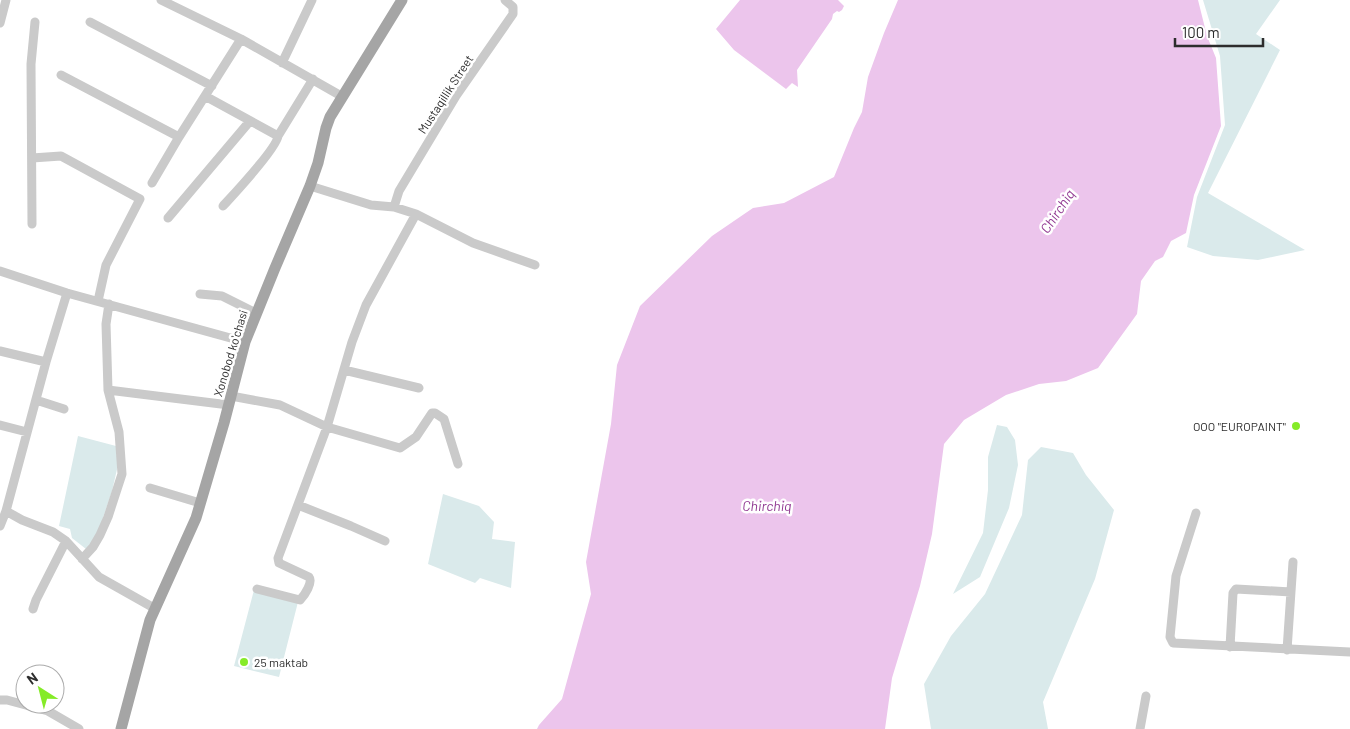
<svg xmlns="http://www.w3.org/2000/svg" width="1350" height="729" viewBox="0 0 1350 729" font-family="Barlow,sans-serif">
<style>
.green{fill:#daeaeb}
.water{fill:#ecc5ec}
.lines{fill:none;stroke-linecap:round;stroke-linejoin:round}
.minor{stroke:#cacaca;stroke-width:9}
.major{stroke:#a5a5a5;stroke-width:11}
.poi-dot{fill:#85eb28;stroke:#fff;stroke-width:2}
.labels{text-anchor:middle;dominant-baseline:central;stroke-width:5;stroke-linejoin:round;paint-order:stroke}
.street-label{font-size:12px;fill:#2d2d2d;stroke:#fff}
.poi-label{font-size:12px;fill:#2d2d2d;stroke:#fff;text-anchor:end}
.water-label{font-size:14px;font-style:italic;fill:#913992;stroke:#fff}
</style>
<rect width="100%" height="100%" fill="#fff"/>
<path class="green" d="M1203,0H1280L1256,34L1280,50L1208,193L1305,250L1258,260L1213,256L1187,247L1197,197L1225,125L1220,56Z
M997,425L1007,427L1015,440L1018,465L1009,508L980,577L953,594L983,533L988,490V457Z
M78,436L116,446L118,465L112,491L96,539L86,549L72,538L70,529L59,526Z
M1041,447L1073,453L1086,475L1114,510L1095,579L1043,702L1048,729H931L924,684L951,636L985,594L1022,515L1028,460Z
M443,494L479,506L494,522L492,539L515,542L511,588L480,578L475,583L428,564Z
M254,590L298,602L279,677L234,666Z"/>
<path class="water" d="M740,0H838L844,6L842,10L839,12L837,11L833,14L832,19L797,70L798,87L792,83L786,89L734,50L716,29Z
M898,0H1198L1207,36L1216,58L1221,126L1194,195L1186,233L1171,241L1163,257L1155,261L1141,281L1137,314L1098,368L1066,381L1039,384L1006,395L964,420L944,444L932,534L920,586L892,678L885,729H537L539,725L562,699L591,594L586,562L611,424L617,365L640,306L712,236L753,208L784,203L834,177L854,128L862,112L868,77L884,33Z"/>
<g class="lines">
<path class="minor" d="M161,0L241,39L343,97
M90,22L212,86
M0,23L6,0
M282,63L312,0
M61,75L179,137
M205,96L278,136
M32,158L61,156L140,199L106,265L98,301
M152,183L179,137L241,39
M310,186L371,205L394,207L416,214L473,243L535,265
M223,206C234,194 277,148 278,136L313,79
M394,207L399,191L456,96L513,14V7L505,0
M168,218L250,121
M32,224L31,64L35,22
M0,271L67,293L245,342
M200,294L222,296L256,313
M0,351L46,362
M344,370L419,388
M108,390L229,405
M231,396L280,405L327,427L400,448L416,437L432,413H435L444,419L458,464
M36,400L64,409
M0,425L27,432
M150,488L200,503
M298,505L351,526L385,541
M6,511L22,520L53,532L66,541L99,577L154,608
M1196,513L1176,576L1170,637L1173,643L1350,652
M0,526L6,511L46,362L67,293
M82,559L93,547L100,535L108,517L122,474L119,432L108,390L106,324L109,304
M257,589L300,600C305,595 313,582 309,577L279,563L278,558L327,427L352,342L366,305L416,214
M33,609L36,600L66,541
M1230,647L1233,593L1236,589L1291,592
M1287,650L1293,562
M0,700H7L48,711L79,729
M1140,729L1146,696"/>
<path class="major" d="M121,729L150,620L196,518L224,423L245,342L275,268L310,186L318,163L326,128L330,117L402,0"/>
</g>
<g class="poi-dot">
<circle cx="1296" cy="426" r="5"/>
<circle cx="244" cy="662" r="5"/>
</g>
<g class="labels">
<g class="street-label">
<text transform="translate(445 94) rotate(-57)">Mustaqillik Street</text>
<text transform="translate(230 353) rotate(-73)">Xonobod koʻchasi</text>
</g>
<g class="poi-label">
<text x="1286" y="426">OOO "EUROPAINT"</text>
<text x="254" y="662" text-anchor="start">25 maktab</text>
</g>
<g class="water-label">
<text transform="translate(1057 211) rotate(-56)">Chirchiq</text>
<text x="767" y="505">Chirchiq</text>
</g>
</g>
<g transform="translate(40 689) rotate(324)"><circle r="24" fill="#ffffff" stroke="#ababab"/>
<path d="M0-4L9 19L0 12L-9 19Z" fill="#85eb28"/>
<text y="-8" font-size="14" font-weight="bold" text-anchor="middle" fill="#2d2d2d">N</text>
</g>
<path d="M1175 38v8h88v-8" fill="none" stroke="#2d2d2d" stroke-width="2.5"/>
<text x="1182" y="38" font-size="15" fill="#2d2d2d" stroke="#ffffff" stroke-width="4" paint-order="stroke">100 m</text>
</svg>
